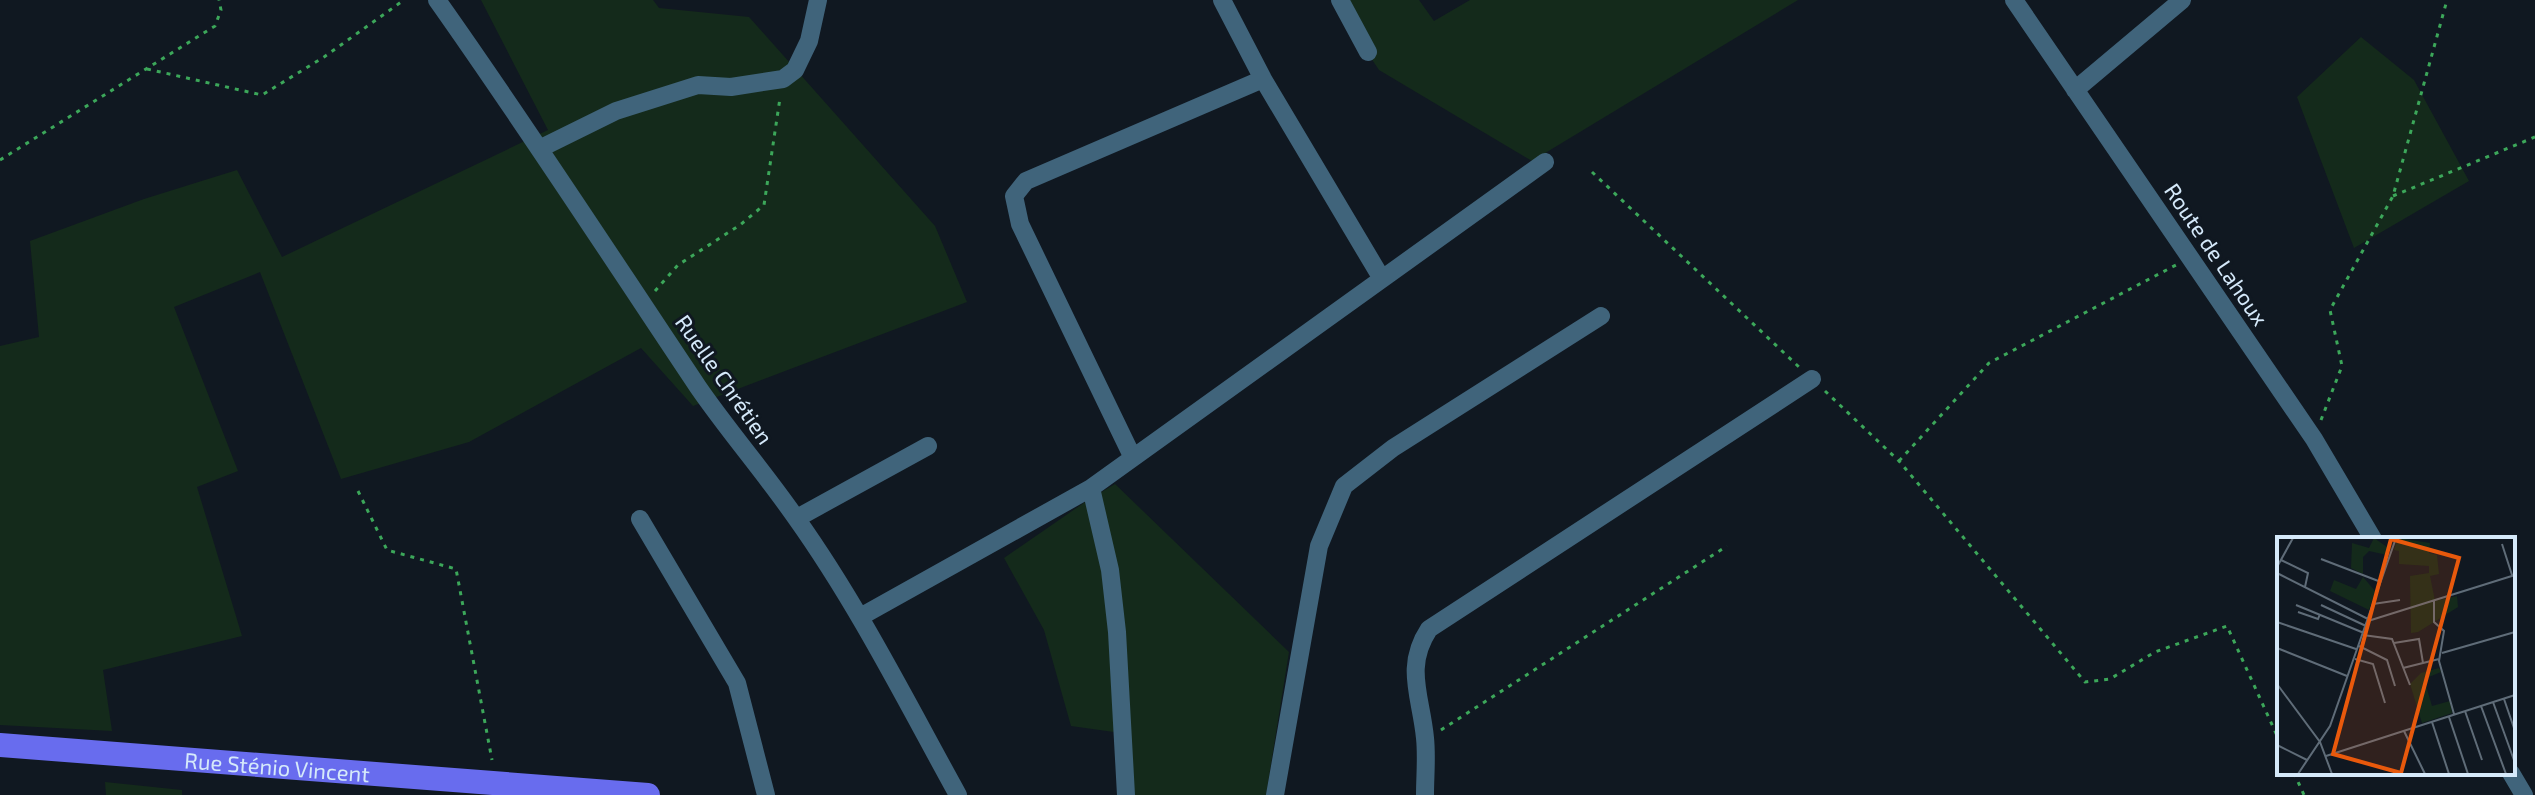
<svg xmlns="http://www.w3.org/2000/svg" width="2535" height="795" viewBox="0 0 2535 795" font-family="'Exo 2',sans-serif">
<style>
.green{fill:#142a1b}
.lines{fill:none;stroke-linecap:round;stroke-linejoin:round}
.path{stroke:#3ca75a;stroke-width:3;stroke-dasharray:4 6;stroke-linecap:butt}
.minor{stroke:#40647b;stroke-width:18}
.major{stroke:#686cee;stroke-width:24}
.labels{text-anchor:middle;dominant-baseline:central;stroke-width:6;stroke-linejoin:round;paint-order:stroke}
.street-label{font-size:22px;fill:#d5e9fa;stroke:#101821}
.inset-road{fill:none;stroke:#5f6c78;stroke-width:2}
.view{fill:#e8590c;fill-opacity:0.15;stroke:#e8590c;stroke-width:4}
.inset-edge{fill:none;stroke:#d5e9fa;stroke-width:4}
</style>
<rect width="100%" height="100%" fill="#101821"/>
<path class="green" d="M481,0H653L659,8L749,17L935,226L967,302L693,406L641,348L469,442L341,479L260,272L174,307L238,471L197,487L242,636L103,670L112,731L0,725V346L39,337L30,241L144,199L237,170L282,257L548,130Z
M1332,0H1419L1434,21L1470,0H1798L1532,161L1379,70Z
M2361,37L2414,80L2469,181L2354,248L2297,97Z
M1115,484L1289,652L1266,795H1123L1121,733L1071,726L1044,630L1004,558L1088,500Z
M105,782L182,790V795H106Z"/>
<g class="lines">
<path class="path" d="M147,69L262,95L324,57L404,0
M0,160L215,26L221,10L219,0
M1592,172L1799,367
M2393,196L2535,137
M655,291L678,265L740,225L764,205L780,98
M1825,391L1899,461L2085,682L2110,679L2155,652L2227,626L2279,740
M2321,420L2342,366L2330,310L2393,196L2447,0
M1899,461L1989,363L2176,265
M358,491L387,550L456,569L492,760
M1441,730L1727,546
M2294,773L2304,795"/>
<path class="minor" d="M437,0C527,127 611,257 698,387C729,432 765,473 796,518C858,605 906,701 958,795
M1222,0L1263,79L1382,279
M1340,0L1368,52
M2014,0L2314,439L2373,539
M2075,90L2182,0
M541,148L616,111L698,85L731,87L783,79L795,70L809,41L818,0
M1133,458L1020,224L1014,196L1026,181L1263,79
M797,518L928,446
M640,519L737,683L766,795
M860,617L1091,488
M2511,773L2524,795
M1126,795L1117,632L1110,570L1091,488L1545,162
M1275,795L1319,546L1344,486L1393,448L1601,316
M1425,795C1425,776 1427,757 1425,738C1421,696 1404,667 1429,629L1812,379"/>
<path class="major" id="s1" d="M0,745L648,795"/>
</g>
<g class="labels">
<g class="street-label">
<text transform="translate(2217 254) rotate(56)">Route de Lahoux</text>
<text transform="translate(725 379) rotate(55)">Ruelle Chrétien</text>
<text stroke="none"><textPath href="#s1" startOffset="278">Rue Sténio Vincent</textPath></text>
</g>
</g>
<g transform="translate(2277 537)">
<rect width="238" height="238" fill="#101821"/>
<path d="M97,1L113,12L110,18L92,14L86,20V37L74,31L75,6L92,11ZM121,1L153,6L152,16L160,18L162,37L153,39L158,64L180,59L181,70L141,95L134,96L133,39L152,36V29L122,27V14L117,13ZM86,40L98,54L92,73L53,54L57,43L79,52ZM162,131L164,135L147,142L155,169L173,164L175,176L145,186L133,147L144,136Z" fill="#142a1b"/>
<path class="inset-road" d="M225,7L235,38M44,22L104,45M4,23L31,36L28,50M0,30L16,1M0,36L91,82M157,64V85L167,94L162,124L177,177M96,67L123,63M19,68L87,96M44,68L89,89M21,75L41,82L43,77M91,84L238,38M0,85L79,112M86,98L115,102L133,148M117,106L142,102L146,126M82,109L110,123L118,149M0,111L70,139M165,116L238,95M78,122L96,127L108,166M126,131L162,122M0,147L43,205L55,237M227,162L238,194M216,165L238,226M204,169L229,237M188,174L205,223M172,180L191,237M155,185L172,237M127,194L148,237M0,208L30,223M49,219L238,158M21,237L53,189L119,1"/>
<path class="view" d="M114,2L182,21L124,236L56,217Z"/>
<rect width="238" height="238" class="inset-edge"/>
</g>
</svg>
